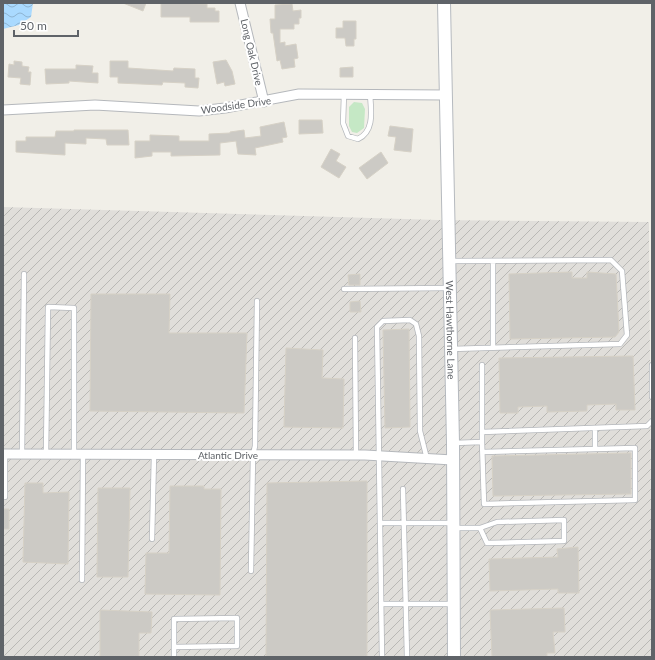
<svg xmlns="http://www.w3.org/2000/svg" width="655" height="660" viewBox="0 0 655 660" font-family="Lato,sans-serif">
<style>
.industrial{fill:url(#industrial-furrows)}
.green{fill:#c5e8c5}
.water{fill:url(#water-waves)}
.building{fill:#cccac5;stroke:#d6d1c6}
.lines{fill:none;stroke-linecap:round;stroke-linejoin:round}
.lane-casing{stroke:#b5b8bc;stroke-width:6}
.street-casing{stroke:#b5b8bc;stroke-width:11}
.secondary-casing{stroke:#b6babf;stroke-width:14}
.lane{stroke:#fff;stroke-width:4.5}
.street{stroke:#fff;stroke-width:9}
.secondary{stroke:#fff;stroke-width:12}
.labels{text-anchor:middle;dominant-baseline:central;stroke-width:4;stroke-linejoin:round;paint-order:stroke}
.street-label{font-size:10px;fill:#5f6368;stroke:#fff}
</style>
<defs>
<pattern id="industrial-furrows" width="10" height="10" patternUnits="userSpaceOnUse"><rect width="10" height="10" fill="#e0deda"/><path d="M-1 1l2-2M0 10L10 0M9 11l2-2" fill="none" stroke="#b9b8b5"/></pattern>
<pattern id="water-waves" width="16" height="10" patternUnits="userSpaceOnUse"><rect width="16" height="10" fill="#aadaff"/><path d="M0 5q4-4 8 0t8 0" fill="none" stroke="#8eb4d2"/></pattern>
</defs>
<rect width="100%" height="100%" fill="#f1efe8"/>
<path class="industrial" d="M3,207L438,220L649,222L652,657H3Z"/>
<path class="green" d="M354,102L362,103L365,109L364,128L357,133L352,132L349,126V107Z"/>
<path class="water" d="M3,3H33L31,17L19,25L3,29Z"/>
<path class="building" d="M123,3H146L143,11Z
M161,3L207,4V8H215V11H219V22H190V17H161Z
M292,4L293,11L301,10V18H299V24H294V29H280V43L285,42V46L296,44L298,58L294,59L295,67L282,69L280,60L277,61L273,33H271L270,19H275V5Z
M343,21H356V39H354V46H346L345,38H336V28H343Z
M226,60L232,71L235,84L225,86L224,82L217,84L213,62Z
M14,61L22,62V66L29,67L28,72H31L30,85L20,84L21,78L8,77L9,64L14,65Z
M110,61H128V68L173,71L174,68L195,69V78H199L198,88L185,87V83L163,82L162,85L118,83V77H110Z
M76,65L93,66L92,73H98V83L69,81V83L46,84L45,69H76Z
M353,67V77H340V68Z
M299,120H322L323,133L299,134Z
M284,122L287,137L282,138L283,142L255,148L256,155L238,154L236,141L220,143V155L171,156V152H152V156L135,158V141H150V135L179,136V141H209V134L230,133V132L244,130L245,138L261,136L260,127Z
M390,126L413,129L411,152L394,150L396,137L388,136Z
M74,130H128L129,145H107L106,139L86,138V144L65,143V155L16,152V141H26V137H55L56,131H74Z
M331,149L340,154L336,161L346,167L339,178L321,167Z
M381,152L388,163L367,179L359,168Z
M572,272V278H587V272L616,274L619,332L615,337L510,339L509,274Z
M360,274V285H349L348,275Z
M91,294H170L169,333H247L244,413L90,411Z
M360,301L361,312H350V302Z
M409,329L410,427L385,428L383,330Z
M286,348L323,350L322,378L344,379L343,428L284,427Z
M633,356L635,410H616V404L587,405V411L547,412V406L518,407V413H500L499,358Z
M631,453V494L493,496L492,456Z
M367,481V657H266L267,483Z
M25,483H43V493L69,492L68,564L23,562Z
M170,486H204V489H221L220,595L145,594L146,553H169Z
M98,488H130L128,577H97Z
M3,509H9V529H3Z
M578,547L579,593H558V589L490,591L489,559L558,557L557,549Z
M564,608L565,632H553L555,653H547V657H492L490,610Z
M100,610L152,612L151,633H139V657H100Z"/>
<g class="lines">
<defs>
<path id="lane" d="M344,94L343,123L348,136L358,139C375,131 371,110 370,94
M451,261L611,260L622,271L627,335L620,344L451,349
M493,261V347
M344,289L448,288
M355,338L356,455
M652,365V397
M595,428V448
M482,432L647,426L652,421
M482,442L484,504L635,500V448L483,452
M454,443L482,442V365
M22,454L24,274
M46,454L48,307L74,308V455
M403,489L407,657
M3,497H5V454
M380,523H453
M455,528H480L497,522L564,520V541L487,543L480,528
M152,539L154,455
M251,571L253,455L255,446L257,301
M82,580L83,455
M381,604H454
M174,657V619L237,618V646L174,647
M382,657L377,327L383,321L410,320L416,324L419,336L420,431L427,459"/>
<path id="street" d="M240,3L264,102
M3,110L95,105L199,111L225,108L299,94L446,95
M3,454L365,455L453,460"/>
<g id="secondary">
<path id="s1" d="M444,3L453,443L454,657"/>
</g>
</defs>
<use href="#lane" class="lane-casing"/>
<use href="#street" class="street-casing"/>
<use href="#secondary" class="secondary-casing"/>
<use href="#lane" class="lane"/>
<use href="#street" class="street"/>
<use href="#secondary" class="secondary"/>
</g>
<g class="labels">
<g class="street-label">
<text transform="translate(252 52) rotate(77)">Long Oak Drive</text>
<text transform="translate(236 105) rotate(-8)">Woodside Drive</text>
<text stroke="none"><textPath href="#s1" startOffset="327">West Hawthorne Lane</textPath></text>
<text x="228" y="455">Atlantic Drive</text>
</g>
</g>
<rect width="655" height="660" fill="none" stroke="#5f6368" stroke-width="8"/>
<path d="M14 30v6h64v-6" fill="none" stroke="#5f6368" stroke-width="2"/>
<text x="20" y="30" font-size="12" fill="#5f6368" stroke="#ffffff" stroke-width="3" paint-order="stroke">50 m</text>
</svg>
